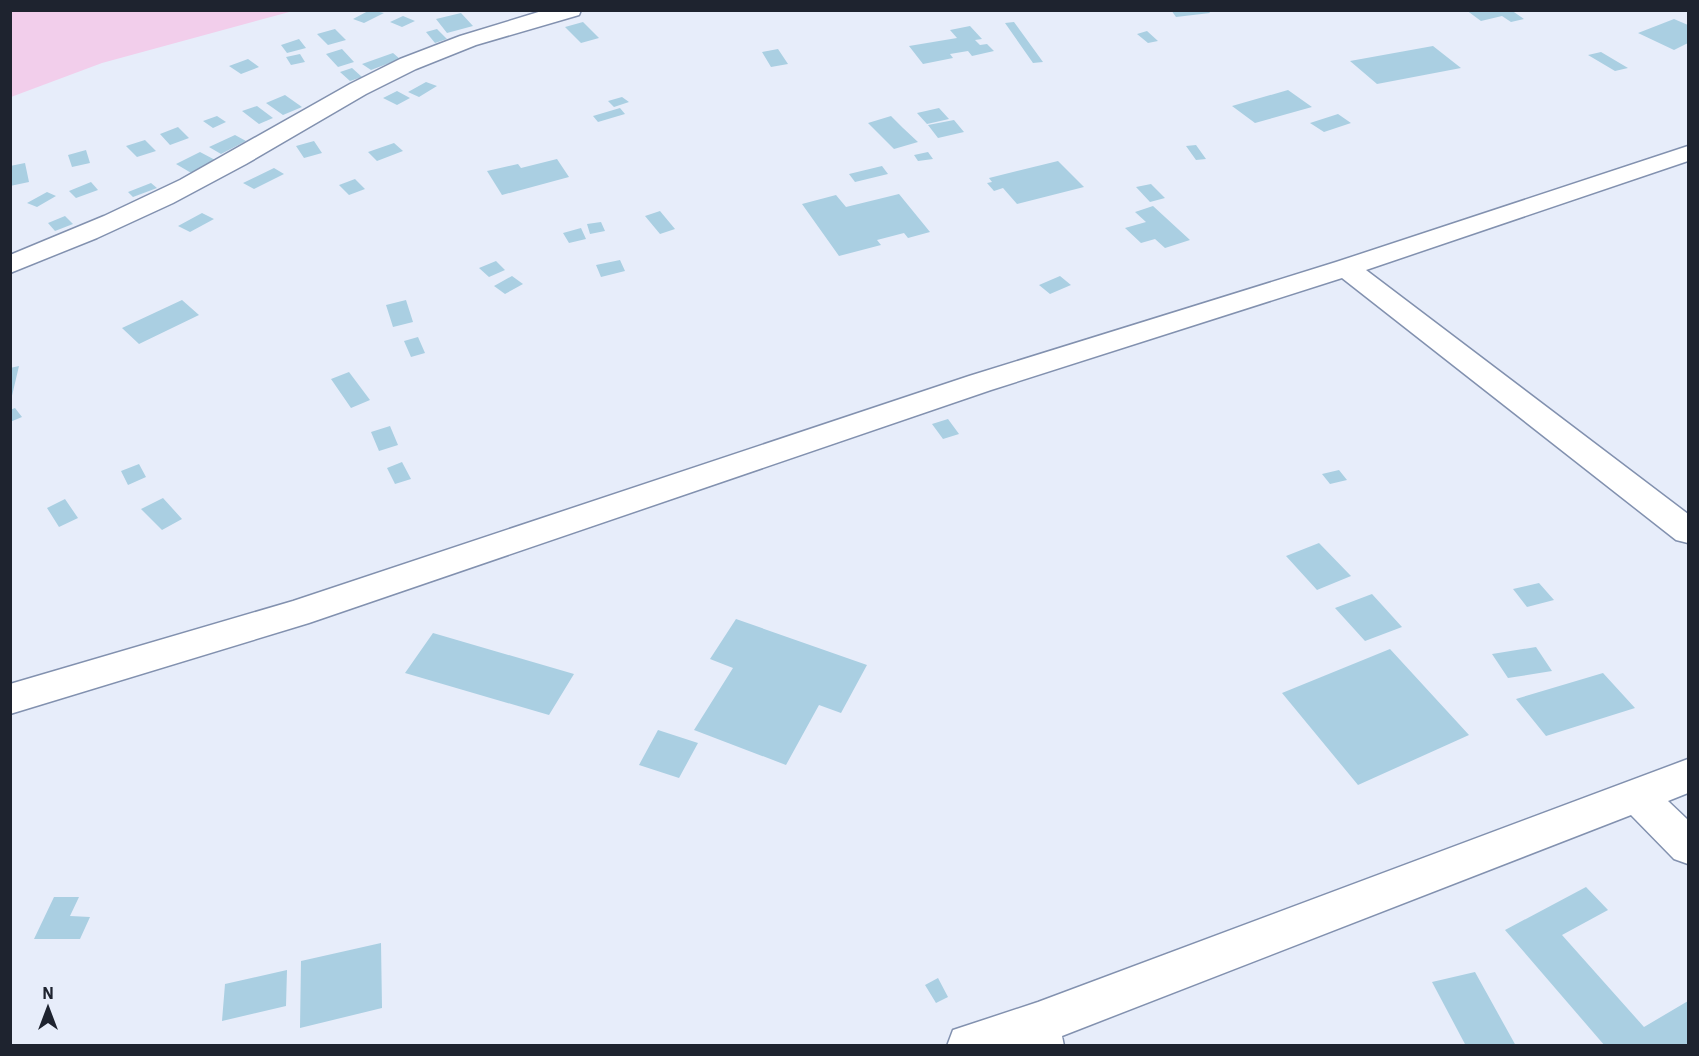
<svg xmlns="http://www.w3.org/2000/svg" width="1699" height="1056" viewBox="0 0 1699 1056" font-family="'IBM Plex Sans',sans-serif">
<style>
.green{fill:#f2ceeb}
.building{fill:#aacfe2}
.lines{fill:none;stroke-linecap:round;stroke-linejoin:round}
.minor-casing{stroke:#8291af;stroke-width:3}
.secondary-casing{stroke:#8291af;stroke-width:3}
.minor{fill:#fff;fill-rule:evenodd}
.secondary{fill:#fff;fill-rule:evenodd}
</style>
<rect width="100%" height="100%" fill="#e7edfa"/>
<path class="green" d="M11,10H293V11L102,63L11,97Z"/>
<path class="building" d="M370,10L384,13L364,23L353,19Z
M1171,10H1208L1210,13L1176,17Z
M1466,10H1511L1524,19L1511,22L1502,16L1481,21Z
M461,13L473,26L447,33L436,19Z
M403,16L415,21L402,27L390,22Z
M1674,19L1688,25V43L1674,50L1638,33Z
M583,22L599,38L581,43L565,27Z
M1014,22L1043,62L1033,63L1005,23Z
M970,26L982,39L975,40L980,45L987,44L994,51L972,56L968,51L950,54L953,58L923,64L909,46L957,38L950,30Z
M335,29L346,40L328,45L317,34Z
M437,29L447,39L435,43L426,32Z
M1147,31L1158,41L1148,43L1137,34Z
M299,39L306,48L287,53L281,45Z
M1433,46L1461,68L1377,84L1350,61Z
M342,49L354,62L338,67L326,54Z
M778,49L788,64L771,67L762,52Z
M1601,52L1628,68L1615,71L1588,55Z
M393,53L400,59L371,70L362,64Z
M300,54L305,62L291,65L286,57Z
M248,59L259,67L241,74L229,66Z
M352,68L362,77L350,81L340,72Z
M426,82L437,86L419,97L408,92Z
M1288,90L1312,107L1255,123L1232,106Z
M397,91L410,98L397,105L383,98Z
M285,95L302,107L283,115L266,103Z
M622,97L629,102L614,107L608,101Z
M257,106L273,118L259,124L242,111Z
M620,108L625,114L598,122L593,116Z
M939,108L949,119L927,124L917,113Z
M1338,114L1351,123L1324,132L1310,123Z
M217,116L226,122L213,128L203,121Z
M891,116L903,128L918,142L894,149L868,123Z
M954,120L964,132L938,138L928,125Z
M178,127L189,138L170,145L160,134Z
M235,135L246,141L221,154L209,147Z
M145,140L156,151L137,157L126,146Z
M314,141L322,153L304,158L296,146Z
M394,143L403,151L377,161L368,152Z
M1196,145L1206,159L1196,160L1186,146Z
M86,150L90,163L72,167L68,155Z
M200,152L217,161L193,174L176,164Z
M928,152L933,159L918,161L914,155Z
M557,159L569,177L502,195L487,171L518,164L521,168Z
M1058,161L1084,187L1017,204L1003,188L994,191L987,183L992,182L989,178Z
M25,163L29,182L10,186V166Z
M882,166L888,174L855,182L849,174Z
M274,168L284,174L254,189L243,183Z
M355,179L365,189L349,195L339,185Z
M91,182L98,190L76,198L69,191Z
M151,183L157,188L133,197L128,192Z
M1151,184L1165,198L1150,202L1136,187Z
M47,192L56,196L37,207L27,203Z
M899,194L930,232L908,238L904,233L877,240L881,245L839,256L802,204L836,195L846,207Z
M1153,206L1190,240L1165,248L1155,239L1141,243L1125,228L1146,222L1135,212Z
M660,211L675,229L660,234L645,216Z
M202,213L214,219L190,232L178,226Z
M65,216L73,224L55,231L48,223Z
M601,222L605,231L590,234L587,224Z
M581,228L586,239L569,243L563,233Z
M620,260L625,271L601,277L596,265Z
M496,261L505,270L489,277L479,268Z
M512,276L523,284L505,294L494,286Z
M1060,276L1071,285L1050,294L1039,285Z
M182,300L199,315L139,344L122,328Z
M406,300L413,322L393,327L386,305Z
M418,337L425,353L411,357L404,341Z
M19,366L11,400H10V368Z
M349,372L370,400L351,408L331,379Z
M15,408L22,417L10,422V410Z
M948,419L959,434L943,439L932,424Z
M390,426L398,445L379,451L371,432Z
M402,462L411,479L395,484L387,468Z
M139,464L146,477L128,485L121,471Z
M1339,470L1347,480L1330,484L1322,474Z
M163,498L182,519L162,530L141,509Z
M65,499L78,518L59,527L47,508Z
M1319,543L1351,576L1317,590L1286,556Z
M1539,583L1554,600L1527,607L1513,589Z
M1372,594L1402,627L1365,641L1335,608Z
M736,619L867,665L841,713L819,705L786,765L694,730L733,668L710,659Z
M433,633L574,674L549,715L405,673Z
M1536,647L1552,671L1508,678L1492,654Z
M1390,649L1469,735L1358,785L1282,693Z
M1603,673L1635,708L1546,736L1516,699Z
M658,730L698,743L679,778L639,765Z
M1586,887L1608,910L1562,935L1644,1027L1688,1001V1046H1605L1505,930Z
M54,897H79L70,916L90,917L80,939H34Z
M381,943L382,1008L300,1028L301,961Z
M287,970L286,1006L222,1021L225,984Z
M1475,972L1516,1046H1466L1432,982Z
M938,978L948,997L936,1003L925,985Z"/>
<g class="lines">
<defs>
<path id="minor" d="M545,10H581L579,15L476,45L416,69L366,94L246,164L173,203L97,238L10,273V255L104,216L180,180L350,84L400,59L460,36Z
M1688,759V793L1668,801L1688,820V864L1674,859L1631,815L1062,1036L1064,1046H947L953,1030L1038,1002Z"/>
<path id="secondary" d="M1688,146V161L1366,270L1688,514V543L1676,540L1342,278L991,390L309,623L10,714V684L293,601L969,376L1336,262Z"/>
</defs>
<use href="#minor" class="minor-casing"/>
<use href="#secondary" class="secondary-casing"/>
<use href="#minor" class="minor"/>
<use href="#secondary" class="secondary"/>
</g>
<rect width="1699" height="1056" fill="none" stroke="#1e232f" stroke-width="24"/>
<g transform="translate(48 1008)" stroke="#e7edfa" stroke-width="4.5" paint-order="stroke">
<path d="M0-4.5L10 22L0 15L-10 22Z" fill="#1e232f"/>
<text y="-9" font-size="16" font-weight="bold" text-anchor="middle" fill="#1e232f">N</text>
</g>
</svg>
